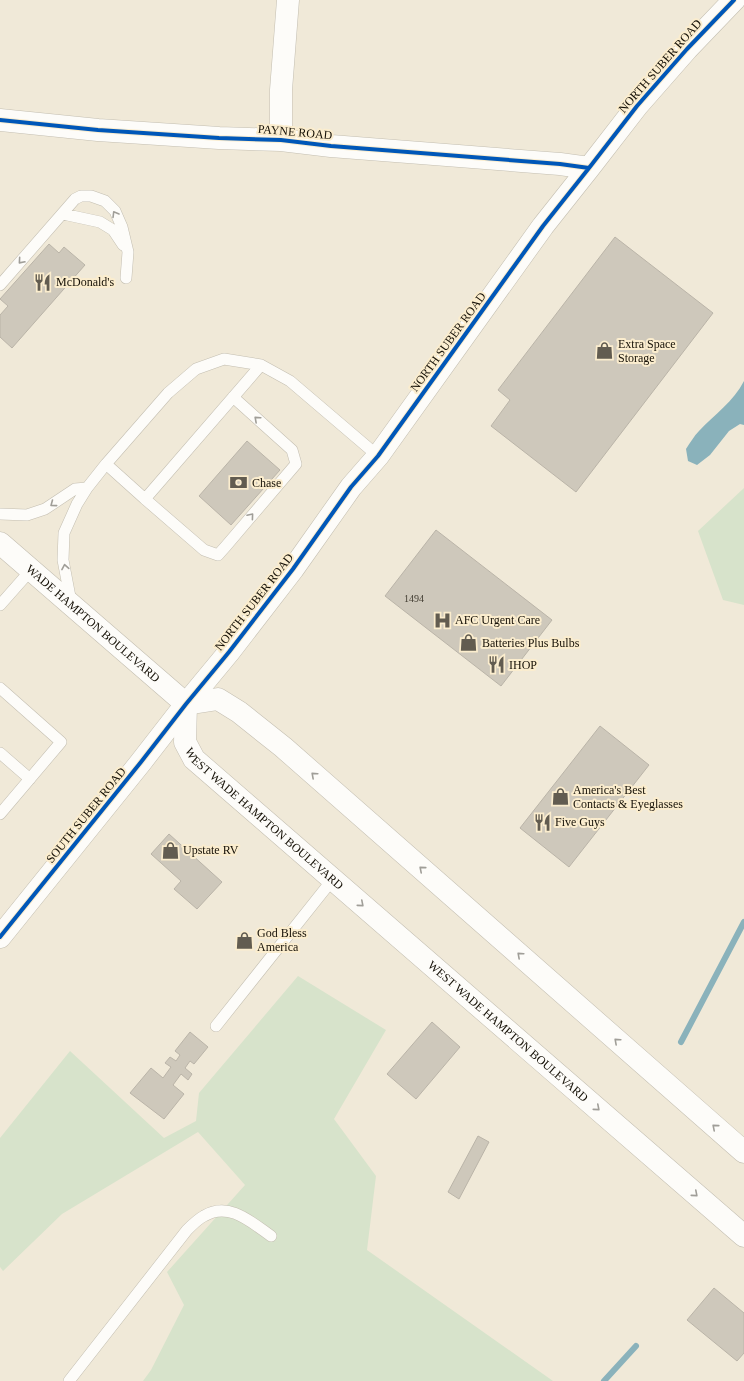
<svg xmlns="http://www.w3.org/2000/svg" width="744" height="1381" viewBox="0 0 744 1381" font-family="Georgia,serif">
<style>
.green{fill:#d7e3cb}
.water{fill:#8ab2bb}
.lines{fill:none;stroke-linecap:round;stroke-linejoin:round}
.stream{stroke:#8ab2bb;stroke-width:6}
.building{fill:#cec8bb;stroke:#bab4a8}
.lane-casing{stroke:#c3beb1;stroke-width:12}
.street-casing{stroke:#c3beb1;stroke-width:23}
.secondary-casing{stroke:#c3beb1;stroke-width:23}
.primary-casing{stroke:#c3beb1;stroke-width:23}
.lane{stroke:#fdfcf9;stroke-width:11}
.street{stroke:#fdfcf9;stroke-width:22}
.secondary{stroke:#fdfcf9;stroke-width:22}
.primary{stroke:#fdfcf9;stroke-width:22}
.cycleway-casing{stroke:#fbedce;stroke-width:6}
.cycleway{stroke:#0057b8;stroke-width:4}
.oneway{stroke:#a09e98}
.labels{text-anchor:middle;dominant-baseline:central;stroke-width:4;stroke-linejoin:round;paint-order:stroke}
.number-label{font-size:10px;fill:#433e33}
.street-label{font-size:12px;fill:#151006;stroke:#fbedce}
.poi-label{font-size:12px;fill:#151006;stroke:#fbedce;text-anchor:start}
</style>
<rect width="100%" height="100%" fill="#f0e9d8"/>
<path class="green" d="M744,488V605L723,600L698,531Z
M298,976L386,1030L334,1119L376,1176L367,1250L553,1381H143L151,1370L184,1305L167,1272L245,1185L198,1132L62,1214L3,1271L0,1267V1138L70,1051L164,1138L196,1121L199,1093Z"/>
<path class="water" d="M744,381V425L740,424L729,431L710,455L697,465L688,461L686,449C690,443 694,436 699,431C714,415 734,401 744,381Z"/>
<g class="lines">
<path class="stream" d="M681,1042L744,922
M604,1381L636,1346"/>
</g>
<path class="building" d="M615,237L713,313L576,492L491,426L510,400L498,390Z
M49,244L59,253L64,247L85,265L12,348L0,337V315L8,306L0,299Z
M247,441L280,470L231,525L199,496Z
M436,530L552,620L501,686L385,596Z
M600,726L649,765L569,867L520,828Z
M169,834L222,882L197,909L174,889L181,881L151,854Z
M432,1022L460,1047L416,1099L387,1074Z
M190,1032L208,1047L194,1064L190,1061L185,1068L192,1074L188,1080L181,1074L173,1085L184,1094L164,1119L130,1093L151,1068L163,1078L171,1067L165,1063L170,1057L176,1061L180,1055L175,1051Z
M478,1136L489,1142L459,1199L448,1192Z
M714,1288L744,1313V1353L737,1361L687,1320Z"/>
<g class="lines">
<defs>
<path id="lane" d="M63,214L100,222L113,230L123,245
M0,285L75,199L81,196H91L105,201L115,211L122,227L128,252L126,278
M106,464L145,499L261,365
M145,499L204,550L218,555L226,546L296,464L292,450L233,397
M0,514L27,515L45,509L75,489L87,488
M71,602L63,560L64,533L77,504L87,488L106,464L168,393L196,369L224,359L261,365L290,381L378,456
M0,605L31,570
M0,688L61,742L0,814
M0,753L30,779
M216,1026L333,879
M69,1381L187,1230C192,1225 198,1219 204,1216C229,1201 251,1222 271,1236"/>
<path id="street" d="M0,120L98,130L219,138L281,140L331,146L560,164L589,168
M281,140V90L288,0
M186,704L229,652L293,569L351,487L378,456L543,226L589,168L637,106L687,49L734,0"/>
<path id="secondary" d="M0,937L141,762L186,704"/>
<g id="primary">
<path id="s1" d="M0,543L186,704"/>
<path id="s2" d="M186,704L185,742L194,759L744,1236"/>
<path d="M186,704L218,699L239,712L283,747L744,1152"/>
</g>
</defs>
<use href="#lane" class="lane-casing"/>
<use href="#street" class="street-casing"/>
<use href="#secondary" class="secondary-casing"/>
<use href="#primary" class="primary-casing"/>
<use href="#lane" class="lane"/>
<use href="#street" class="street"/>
<use href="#secondary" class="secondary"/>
<use href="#primary" class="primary"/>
<defs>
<path id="cycleway" d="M0,120L98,130L219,138L281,140L331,146L560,164L589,168
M0,937L141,762L186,704L229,652L293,569L351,487L378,456L543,226L589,168L637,106L687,49L734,0"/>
</defs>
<use href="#cycleway" class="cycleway-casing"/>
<use href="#cycleway" class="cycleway"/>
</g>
<defs><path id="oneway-chevron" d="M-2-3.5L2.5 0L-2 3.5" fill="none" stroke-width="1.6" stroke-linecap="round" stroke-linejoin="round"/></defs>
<g class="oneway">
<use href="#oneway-chevron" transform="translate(115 214) rotate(-121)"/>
<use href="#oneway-chevron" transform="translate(21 261) rotate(131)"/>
<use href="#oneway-chevron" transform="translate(257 419) rotate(-138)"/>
<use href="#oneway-chevron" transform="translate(53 504) rotate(143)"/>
<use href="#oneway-chevron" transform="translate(251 516) rotate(-50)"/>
<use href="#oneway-chevron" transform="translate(65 567) rotate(-100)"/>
<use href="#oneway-chevron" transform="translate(314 775) rotate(-138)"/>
<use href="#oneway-chevron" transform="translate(422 869) rotate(-139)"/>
<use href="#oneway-chevron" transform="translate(361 904) rotate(41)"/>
<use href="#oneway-chevron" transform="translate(520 955) rotate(-138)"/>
<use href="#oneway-chevron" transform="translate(617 1041) rotate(-138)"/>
<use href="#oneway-chevron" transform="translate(597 1108) rotate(41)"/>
<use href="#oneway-chevron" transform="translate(715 1127) rotate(-139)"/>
<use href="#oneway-chevron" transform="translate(695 1194) rotate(41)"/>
</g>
<defs>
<symbol id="restaurant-bare" viewBox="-9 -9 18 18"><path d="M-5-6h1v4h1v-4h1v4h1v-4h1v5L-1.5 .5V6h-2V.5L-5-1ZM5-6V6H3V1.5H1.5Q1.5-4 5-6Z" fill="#625c50" stroke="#fbedce" stroke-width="2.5" paint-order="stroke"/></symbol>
<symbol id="shop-bare" viewBox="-9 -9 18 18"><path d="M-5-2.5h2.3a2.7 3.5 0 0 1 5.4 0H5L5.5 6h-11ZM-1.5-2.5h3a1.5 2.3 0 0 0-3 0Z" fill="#625c50" stroke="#fbedce" stroke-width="2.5" paint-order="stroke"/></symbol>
<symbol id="bank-bare" viewBox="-9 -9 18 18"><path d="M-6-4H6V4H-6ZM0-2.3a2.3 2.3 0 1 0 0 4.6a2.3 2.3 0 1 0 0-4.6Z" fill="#625c50" stroke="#fbedce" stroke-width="2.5" paint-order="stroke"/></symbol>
<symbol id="hospital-bare" viewBox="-9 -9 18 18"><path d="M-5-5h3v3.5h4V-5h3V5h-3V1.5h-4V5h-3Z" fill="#625c50" stroke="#fbedce" stroke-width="2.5" paint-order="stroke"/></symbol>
</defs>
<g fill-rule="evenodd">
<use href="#restaurant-bare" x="30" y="270" width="25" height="25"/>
<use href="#shop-bare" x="592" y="338" width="25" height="25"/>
<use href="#bank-bare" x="226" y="470" width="25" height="25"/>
<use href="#hospital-bare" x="430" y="608" width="25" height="25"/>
<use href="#shop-bare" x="456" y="630" width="25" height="25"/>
<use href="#restaurant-bare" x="484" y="652" width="25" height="25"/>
<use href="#shop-bare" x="548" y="784" width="25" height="25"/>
<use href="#restaurant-bare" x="530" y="810" width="25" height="25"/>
<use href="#shop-bare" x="158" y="838" width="25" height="25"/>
<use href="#shop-bare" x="232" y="928" width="25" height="25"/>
</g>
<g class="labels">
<g class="number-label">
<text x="414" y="598">1494</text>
</g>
<g class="street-label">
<text transform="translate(660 66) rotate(-49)">NORTH SUBER ROAD</text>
<text transform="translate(295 132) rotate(5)">PAYNE ROAD</text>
<text transform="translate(448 342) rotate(-54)">NORTH SUBER ROAD</text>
<text transform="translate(254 602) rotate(-52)">NORTH SUBER ROAD</text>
<text stroke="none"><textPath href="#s1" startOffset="123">WADE HAMPTON BOULEVARD</textPath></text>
<text transform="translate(86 815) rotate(-51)">SOUTH SUBER ROAD</text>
<text stroke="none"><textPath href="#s2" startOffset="149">WEST WADE HAMPTON BOULEVARD</textPath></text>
<text stroke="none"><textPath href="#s2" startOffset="473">WEST WADE HAMPTON BOULEVARD</textPath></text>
</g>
<g class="poi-label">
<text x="56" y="282">McDonald's</text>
<text x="618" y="344">Extra Space<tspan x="618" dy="14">Storage</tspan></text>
<text x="252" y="483">Chase</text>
<text x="455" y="620">AFC Urgent Care</text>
<text x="482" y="643">Batteries Plus Bulbs</text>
<text x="509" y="665">IHOP</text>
<text x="573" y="790">America's Best<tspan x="573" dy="14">Contacts &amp; Eyeglasses</tspan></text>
<text x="555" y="822">Five Guys</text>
<text x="183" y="850">Upstate RV</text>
<text x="257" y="933">God Bless<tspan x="257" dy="14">America</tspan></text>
</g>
</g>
</svg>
